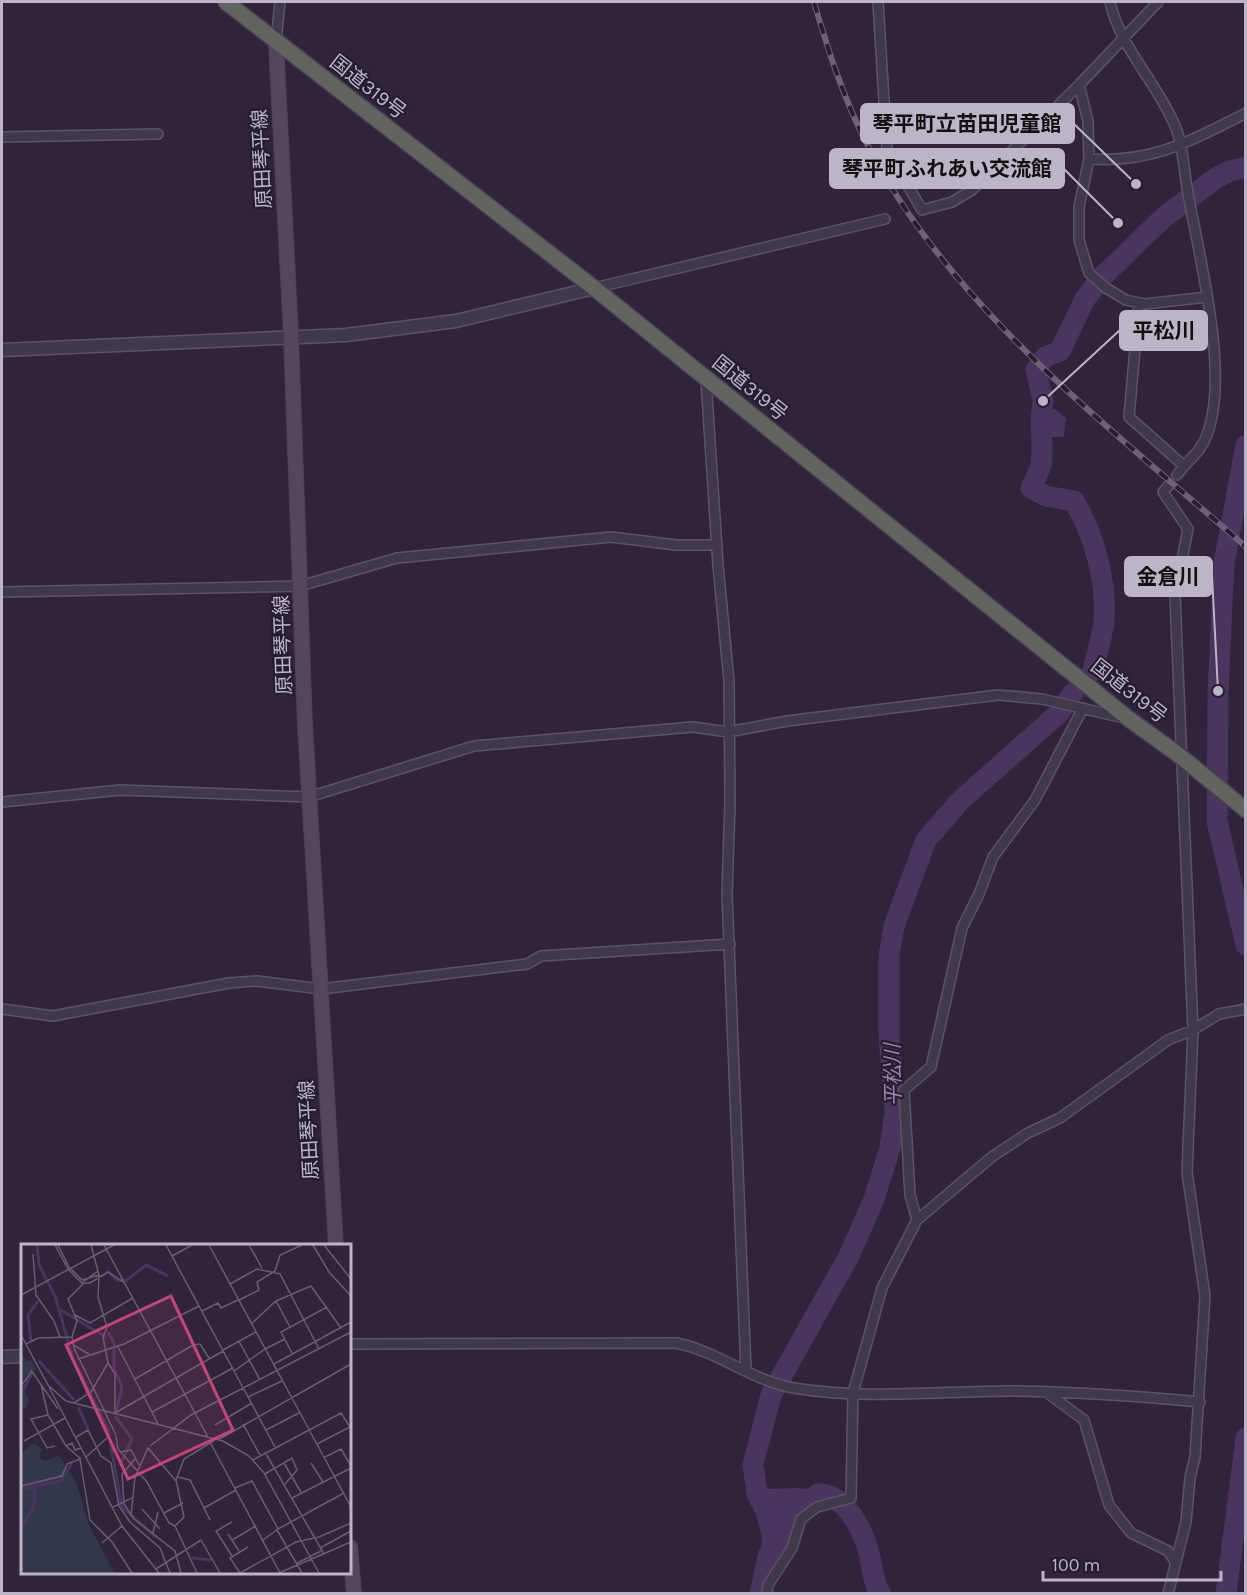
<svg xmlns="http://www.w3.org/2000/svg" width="1247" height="1595" viewBox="0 0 1247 1595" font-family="Karla,'Noto Sans JP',sans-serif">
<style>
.water{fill:#49355d}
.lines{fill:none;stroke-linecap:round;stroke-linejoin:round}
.river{stroke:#49355d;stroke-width:21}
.minor-casing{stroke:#5d5367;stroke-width:12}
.tertiary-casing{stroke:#5d5367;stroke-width:15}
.secondary-casing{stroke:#4b4155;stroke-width:16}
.trunk-casing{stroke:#4a4053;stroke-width:18}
.minor{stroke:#42384c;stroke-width:9}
.tertiary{stroke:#42384c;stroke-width:12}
.secondary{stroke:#53465e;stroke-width:14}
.trunk{stroke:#626460;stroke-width:15}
.rail-casing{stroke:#6d6179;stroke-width:6}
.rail{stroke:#271d30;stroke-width:4;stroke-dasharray:11;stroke-linecap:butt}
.labels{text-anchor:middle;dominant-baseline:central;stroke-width:4.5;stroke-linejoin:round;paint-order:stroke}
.street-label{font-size:20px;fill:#beb4c7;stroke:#271d30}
.water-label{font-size:21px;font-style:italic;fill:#9a84b2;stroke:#271d30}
.inset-river{fill:none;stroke:#49355d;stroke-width:3}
.inset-road{fill:none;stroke:#685e73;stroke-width:1.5}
.view{fill:#c1477b;fill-opacity:0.15;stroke:#c1477b;stroke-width:3}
.inset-edge{fill:none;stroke:#beb4c7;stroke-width:3}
.leader{fill:none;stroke:#beb4c7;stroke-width:2}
.callout-dot{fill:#beb4c7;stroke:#271d30;stroke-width:2}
.callout{fill:#beb4c7;stroke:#beb4c7;stroke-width:2}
.callout-label{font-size:21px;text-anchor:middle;font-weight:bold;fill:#111}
</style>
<rect width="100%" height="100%" fill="#2f243b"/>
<path class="water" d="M1050,409H1055L1066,418L1064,437H1048Z
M799,1488L843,1492V1496C791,1507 805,1513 786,1553C781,1564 769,1572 762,1582L759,1580L762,1538L751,1492L763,1489Z"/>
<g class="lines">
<path class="river" d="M1246,445L1224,563L1218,691L1217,821L1246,945
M1093,671C1097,654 1102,637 1104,621C1107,582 1094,534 1074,501L1046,496L1031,488L1041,466L1042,451L1041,417L1043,401L1036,370L1045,357L1060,351L1085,299L1102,277L1163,218L1216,178L1230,171L1246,167
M818,1494C844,1493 861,1527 868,1549C872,1562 872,1583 881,1594
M768,1515L757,1494L753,1464L771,1395L849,1256L874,1199L890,1148L895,1112L889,1037V956L894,926L926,840L961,800L1059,713L1073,693
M760,1594L768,1556
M1226,1594L1246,1438"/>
<defs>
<path id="minor" d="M878,2L887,150L922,210L952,202L972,190L1079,85L1158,2
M1110,2C1120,48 1157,82 1175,126C1183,142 1184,174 1188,193C1199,258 1230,372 1207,435C1201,452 1187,461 1177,475
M276,42L280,2
M1079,85L1088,121L1089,159L1079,207V240L1089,273L1106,288L1126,300L1145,304L1207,297
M2,137L158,134
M1089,159C1154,163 1190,141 1246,113
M594,288L885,219
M1139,303L1129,417L1184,466
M706,380L718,565L729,681L730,803L727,894L746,1371
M2,592L300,586L397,558L611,537L676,545H717
M2,802L120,790L309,797L474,746L693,727L728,732L787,721L998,695L1042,699L1124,718
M2,1009L53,1016L229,983L257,981L321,989L527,964L541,956L730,944
M917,1220L910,1195L904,1090L931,1067L962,928L979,894L993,857L1035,800L1083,708
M350,1344L676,1343C718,1351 752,1381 794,1388C867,1400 940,1391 1013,1391C1075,1392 1137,1396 1200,1402
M1050,1395L1084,1420L1109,1505L1131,1533L1168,1551L1176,1563
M767,1594L768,1585L792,1548L801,1519L817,1507L851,1498L853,1393L882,1288L917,1220L993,1156L1028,1133L1060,1118L1168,1040L1193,1030L1219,1014L1246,1009
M1168,1594L1186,1522L1190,1478L1195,1457L1205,1296L1187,1172L1193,1030L1175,596L1188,529L1163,492L1169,485"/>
<path id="tertiary" d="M2,350L346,335L456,321L594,288
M2,1357L22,1356"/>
<path id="secondary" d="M276,42L291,336L305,725L336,1246
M350,1547L354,1594"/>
<path id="trunk" d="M226,2L594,288L1129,719L1180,756L1246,810"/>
</defs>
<use href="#minor" class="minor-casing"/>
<use href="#tertiary" class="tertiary-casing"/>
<use href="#secondary" class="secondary-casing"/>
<use href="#trunk" class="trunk-casing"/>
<use href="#minor" class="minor"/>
<use href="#tertiary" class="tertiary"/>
<use href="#secondary" class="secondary"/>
<use href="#trunk" class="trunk"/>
<defs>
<path id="rail" d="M814,2C828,50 843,97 866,142C949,307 1110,427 1246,547"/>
</defs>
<use href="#rail" class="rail-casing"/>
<use href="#rail" class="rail"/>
</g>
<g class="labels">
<g class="street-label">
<text transform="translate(368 87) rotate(38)">国道319号</text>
<text transform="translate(262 159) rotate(-93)">原田琴平線</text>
<text transform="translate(750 388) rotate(39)">国道319号</text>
<text transform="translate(283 645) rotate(-92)">原田琴平線</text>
<text transform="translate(1129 691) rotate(38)">国道319号</text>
<text transform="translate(309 1130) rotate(-93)">原田琴平線</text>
</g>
<g class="water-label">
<text transform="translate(893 1075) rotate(-91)">平松川</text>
</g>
</g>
<g transform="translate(21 1244)">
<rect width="330" height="330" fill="#2f243b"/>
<path d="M0,110L5,117L10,116L15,125L2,135V145L8,156L5,164L0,163ZM13,199L21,205L18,213L24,217L38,211L55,238L68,281L94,329H0V209Z" fill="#32374b"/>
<path class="inset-river" d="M16,1L18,21L34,52L52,115L87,186L101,263L136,294M86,27L96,36L105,37L125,21L147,32M38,65L85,93M87,88L93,99V124L101,143L95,168M10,98L7,71L17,57M18,117L53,156M0,150L11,129M57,163L67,185M94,172L111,195L99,222M0,245L40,237L51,219M0,284L13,263L14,244M171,314L190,316"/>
<path class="inset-road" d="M34,1L47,25L61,39H69L87,28L102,38M37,1L48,23L61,36L78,31M83,1L187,193M145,1L254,203M188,1L330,263M228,1L241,24M292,1L308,28L330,52M303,1L330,35M12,10L15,51L33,77L39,93M151,12L171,1M62,38L77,27M63,39L47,55L56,77L51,93L53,104L95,191M209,40L236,25L259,30L298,105M0,51L93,1M218,56L238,46L236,38L254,27L259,11L281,1M255,57L269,83M181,67L197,59L200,64L217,56M54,71L69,79L112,54M231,79L255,57L290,42L320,84M0,91L27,141L45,157L202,197L228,212L243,229L298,329M218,97L239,136M5,100L17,94L51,93M52,101L68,110M96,101L137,180M202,106L235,88M272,111L260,88L306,63M57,115L103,100L178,62M87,119L94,130V169M253,120L330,78M10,126L37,165M213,127L244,105L264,95M114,135L172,101L179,100L188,114M20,140L27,171L45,202L60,215M0,142L11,127M28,143L101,282L138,329M227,153L261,137M53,159L70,148L87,119L82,93L86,83L77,53L78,31L70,1M131,168L212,124M94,169L202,107M27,171L10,175L26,204L34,202M222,180L239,211M194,181L231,159M245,186L278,169M95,192L97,205L126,238L148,279L154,282L163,273L155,236L163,215L194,196M55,193L67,186L80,212L90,219L98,262L109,278L139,304L149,329M197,196L330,120M3,197L44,174M189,198L259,329M45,202L51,199L54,206L60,204M129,202L170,171L330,88M99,208L110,206L118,221M244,208L303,310M65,213L86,194M304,213L320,205L330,222M59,215L69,276L91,298L111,329M114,215L101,230L103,260L113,275L154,307L160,329M232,216L320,169L329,183L296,200M263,219L281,250M290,219L302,238M244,230L271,214L276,226L264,240M157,233L169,236L189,276M0,242L41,232L46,220L59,215M214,244L231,237L257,285L323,249M271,254L330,224M92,263L113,253M183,264L215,246M121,265L139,285M143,269L162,259M110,272L114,233L127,204L155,237M154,282L176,329M256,286L281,329M132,289L137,268M207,290L218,307M180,296L199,329M211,296L235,282M242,296L257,285M81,299L101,282M299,304L330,287M211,312L195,287L211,278M276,319L300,307M135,325L180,296M219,329L275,298L298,293L330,279M219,329L209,314L227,303M258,329L330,298"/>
<path class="view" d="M150,52L212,186L107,235L45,101Z"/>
<rect width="330" height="330" class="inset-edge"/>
</g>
<path class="leader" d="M1136 184L1074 124M1118 223L1064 169M1043 401L1120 330M1218 691L1212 576"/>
<g class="callout-dot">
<circle cx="1136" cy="184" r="6"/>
<circle cx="1118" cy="223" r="6"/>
<circle cx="1043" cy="401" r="6"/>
<circle cx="1218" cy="691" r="6"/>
</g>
<g class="callout">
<rect x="861" y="104" width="213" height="39" rx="6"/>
<rect x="830" y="149" width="234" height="39" rx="6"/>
<rect x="1120" y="311" width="87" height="39" rx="6"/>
<rect x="1125" y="557" width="87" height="39" rx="6"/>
</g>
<g class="callout-label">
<text x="967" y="131">琴平町立苗田児童館</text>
<text x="947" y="176">琴平町ふれあい交流館</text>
<text x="1164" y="338">平松川</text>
<text x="1168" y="584">金倉川</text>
</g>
<rect width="1247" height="1595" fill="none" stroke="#beb4c7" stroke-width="6"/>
<path d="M1043 1571v9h178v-9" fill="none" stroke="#beb4c7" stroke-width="3"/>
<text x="1052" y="1571" font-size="18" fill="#beb4c7" stroke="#271d30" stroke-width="4.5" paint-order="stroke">100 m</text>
</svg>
